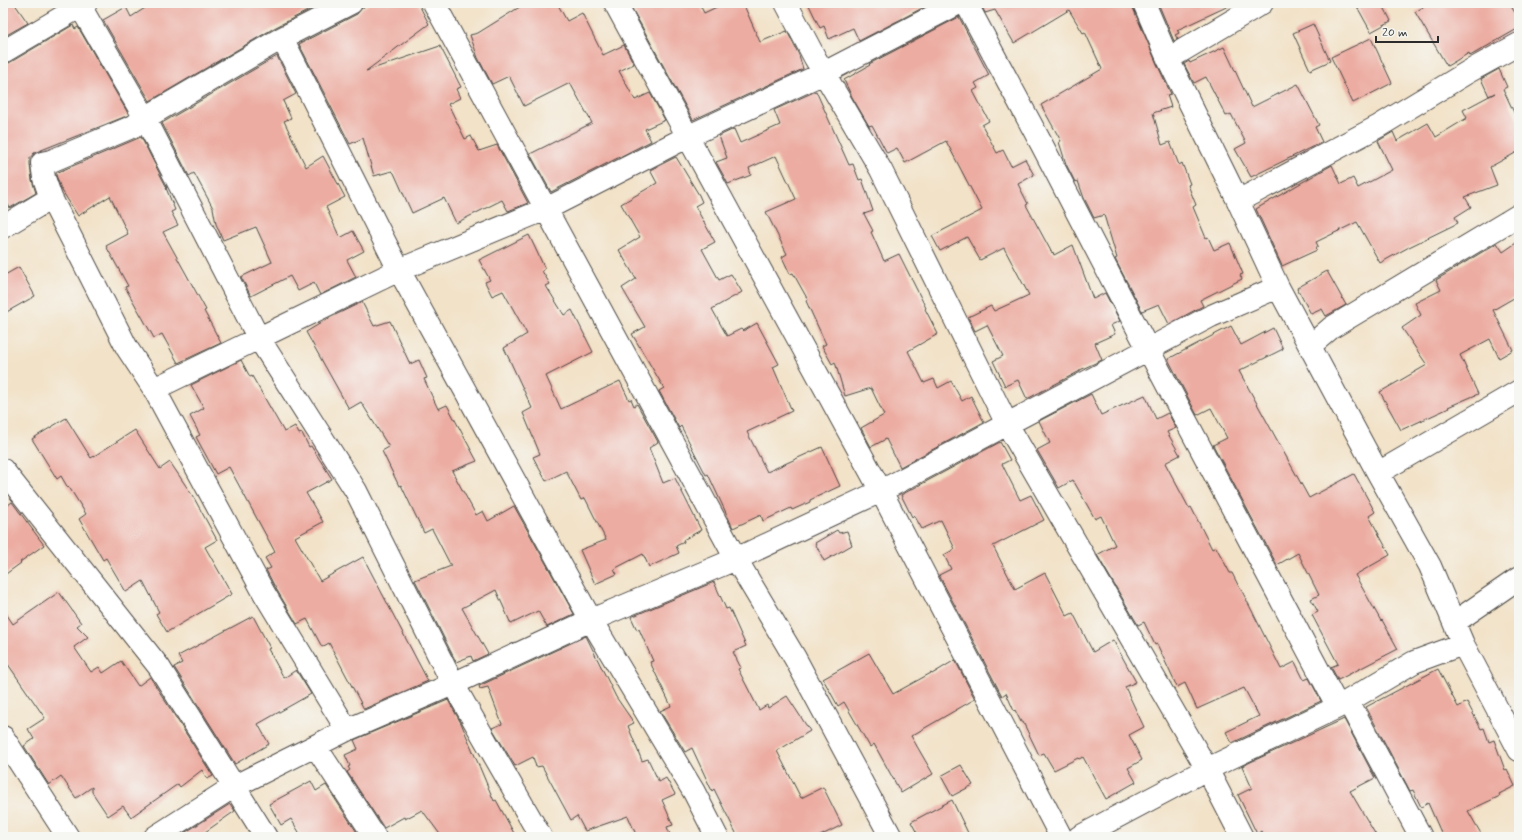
<svg xmlns="http://www.w3.org/2000/svg" width="1522" height="840" viewBox="0 0 1522 840" font-family="Mynerve,sans-serif">
<style>
.building{fill:#ecaca1}
.lines{fill:none;stroke-linecap:round;stroke-linejoin:round}
.minor-casing{stroke:#494643;stroke-width:24}
.minor{stroke:#fff;stroke-width:22}
</style>
<rect width="100%" height="100%" fill="#f6f6f2"/>
<filter id="ink" filterUnits="userSpaceOnUse"><feTurbulence type="fractalNoise" baseFrequency=".025" numOctaves="2"/><feDisplacementMap in="SourceGraphic" scale="8" xChannelSelector="R" yChannelSelector="G"/><feConvolveMatrix kernelMatrix="1 2 1 2 8 2 1 2 1" color-interpolation-filters="sRGB"/></filter>
<filter id="wash" filterUnits="userSpaceOnUse"><feTurbulence type="fractalNoise" baseFrequency=".012" numOctaves="4" result="noise"/><feDisplacementMap in="SourceGraphic" scale="16" xChannelSelector="R" yChannelSelector="G"/><feGaussianBlur stdDeviation="0.9" result="paint"/><feColorMatrix in="noise" values="0 0 0 0 0 0 0 0 0 0 0 0 0 0 0 0 0 1.4 0 .05"/><feComposite in="paint" operator="in"/></filter>
<g filter="url(#wash)">
<rect width="100%" height="100%" fill="#f2e2c8"/>
<g id="blocks">
<path class="building" d="M3,3H14L28,23L3,37Z
M153,3H315L317,6L276,27L150,101L103,20L126,7L131,17Z
M371,3H418L429,24L366,71L440,46L461,87L456,89L460,98L448,104L465,139L471,136L479,151L497,145L528,203L508,211L502,200L456,223L444,198L412,213L394,173L392,171L374,176L363,138L350,144L299,44L357,14L362,8Z
M526,3H557L567,21L582,13L603,55L624,45L634,64L619,71L635,100L650,93L665,120L645,129L651,141L551,192L530,154L592,123L570,83L524,106L509,76L492,84L478,58L470,35L478,33Z
M629,3H699L704,13L725,3H743L760,42L787,31L799,55L803,69L693,120Z
M808,3H932L859,41L853,28L829,39L824,26L820,28Z
M980,3H1132L1133,8L1157,64L1171,94L1167,95L1171,107L1153,113L1162,145L1170,142L1179,165L1182,163L1190,184L1188,185L1196,205L1193,207L1206,238L1208,237L1214,250L1230,243L1243,274L1240,275L1242,279L1200,300L1203,306L1169,324L1159,304L1142,311L1115,259L1117,258L1104,215L1094,218L1084,198L1078,181L1075,182L1066,164L1059,142L1061,141L1041,105L1102,69L1085,32L1083,33L1069,10L1014,43L995,10L985,13Z
M1158,3H1235L1177,30L1179,33L1175,35L1178,39L1174,41Z
M1355,3H1382L1391,21L1371,32Z
M1430,3H1509L1519,19V28L1470,56L1469,53L1447,66L1415,12Z
M959,17L989,75L975,83L978,88L973,91L989,121L982,125L997,153L1003,150L1011,166L1025,159L1034,175L1018,184L1028,204L1026,205L1052,253L1053,252L1054,255L1073,245L1093,299L1105,293L1120,321L1111,325L1115,334L1095,343L1102,360L1080,370V371L1027,399L1018,380L1005,386L993,361L1003,356L987,325L975,331L968,317L991,306L994,311L1029,295L1004,248L980,260L967,237L940,251L932,236L982,210L946,141L905,163L897,148L887,153L872,125L869,126L852,97L844,80L870,65L869,64Z
M1313,24L1330,61L1310,70L1293,33Z
M73,25L75,29L78,27L129,115L34,153L30,158V165L32,180L36,193L10,208L3,196V64L9,63Z
M1371,38L1392,83L1353,103L1331,57Z
M1224,47L1252,107L1298,84L1319,125L1315,127L1322,142L1251,177L1235,149L1246,143L1231,114L1226,116L1206,77L1194,83L1184,64L1189,61L1190,63Z
M277,56L296,94L283,101L291,118L284,121L306,167L323,156L345,197L326,207L340,238L353,231L364,251L347,260L356,277L320,295L314,283L298,291L290,276L251,296L241,277L272,262L256,227L223,240L216,224L213,208L194,173L189,176L162,123Z
M1499,69L1507,87L1503,89L1519,123V151L1490,167L1497,185L1465,197L1471,207L1455,217L1458,223L1409,247L1380,263L1357,222L1316,242L1318,246L1315,248L1317,250L1282,266L1256,209L1332,165L1341,184L1353,178L1358,188L1392,170L1378,141L1393,132L1397,141L1428,123L1436,137L1467,118L1463,110L1495,93L1489,96L1481,79Z
M816,91L849,165L853,164L859,180L862,179L873,211L864,214L873,231L871,232L884,261L899,254L926,308L925,309L938,334L908,351L924,383L934,379L938,388L951,381L962,401L971,396L984,422L900,467L886,439L871,447L861,428L884,415L871,388L845,396L835,362L832,364L822,346L826,344L806,301L808,300L793,273L790,274L782,257L787,254L766,212L796,199L776,156L749,168L751,175L728,184L716,162L727,158L719,136L734,129L740,143L780,125L774,110Z
M141,137L167,188H166L175,210L171,212L178,225L163,232L206,310L204,311L221,343L178,363L162,334L154,338L125,287L128,286L106,246L128,234L110,196L78,216L61,189L56,175V173Z
M676,157L699,195L702,202L695,206L715,242L702,249L719,280L731,274L742,292L712,309L727,336L741,329L743,331L757,323L779,364L773,367L792,411L747,432L767,472L822,447L840,486L810,500V502L792,510L791,508L763,521L761,515L733,528L708,474L706,475L681,426L679,428L659,391L664,388L632,334L645,327L622,288L636,279L619,250L640,237L621,204L657,183L650,170Z
M529,235L545,269L542,271L550,284L546,286L564,315L572,310L593,352L546,376L561,409L620,381L629,400L631,399L634,406L637,404L658,442L649,448L663,483L675,478L701,530L683,540L684,542L676,546L679,553L649,567L643,554L614,569L617,574L595,584L580,550L606,540L585,498L581,500L566,471L546,481L533,457L540,454L523,413L532,408L504,348L527,334L503,291L492,296L485,282L490,280L479,260Z
M1519,241V295L1493,310L1513,350L1499,358L1490,339L1460,355L1478,394L1448,407L1449,408L1401,430L1380,392L1427,365L1402,328L1421,315L1415,303L1441,290L1436,280L1497,243L1503,252Z
M19,267L35,296L3,314V276Z
M1327,271L1346,305L1326,316L1322,309L1311,314L1297,288Z
M362,302L374,326L390,321L410,364L419,360L427,378L424,379L438,409L447,405L477,461L452,471L476,515L483,511L488,521L514,506L574,614L547,627L538,611L511,624L496,590L462,608L488,654L473,661L471,656L456,662L415,580L451,566L432,529L424,533L401,485L399,486L382,451L389,447L361,402L349,409L306,332L331,317Z
M1231,326L1241,345L1273,328L1283,349L1239,371L1309,498L1354,474L1375,512L1369,516L1390,555L1355,575L1381,621L1382,620L1398,649L1338,680L1331,667L1338,664L1312,615L1318,612L1311,599L1319,595L1298,553L1277,565L1213,445L1227,438L1211,408L1197,415L1168,359Z
M241,360L250,377L252,376L283,430L284,432L295,426L299,434L302,433L309,447L311,446L332,479L306,493L323,522L295,537L320,581L363,557L428,681L364,709L329,643L322,647L307,619L297,624L275,587L266,570L271,568L265,558L275,552L229,467L216,474L196,437L200,435L190,416L204,408L191,385Z
M1091,394L1101,415L1145,395L1156,419L1168,413L1176,428L1167,432L1180,455L1165,463L1189,508L1191,507L1212,549L1216,547L1230,573H1232L1239,587H1240L1281,669L1295,662L1304,680L1309,678L1321,701L1232,743L1226,732L1259,716L1244,688L1197,709L1185,683L1177,687L1157,644L1155,645L1144,622L1138,625L1097,555L1115,545L1101,516L1095,519L1073,480L1059,488L1037,450L1050,443L1039,421Z
M66,418L91,458L135,430L160,469L170,462L194,498L217,540L205,547L232,594L167,632L156,614L159,612L143,581L126,592L106,558L103,560L79,519L86,514L69,487L68,488L61,476L57,479L32,439Z
M1000,442L1010,460L1002,464L1020,500L1031,495L1044,520L993,546L1015,589L1045,573L1067,616L1073,613L1093,652L1113,640L1136,682L1125,687L1144,727L1129,735L1142,760L1128,768L1136,782L1106,799L1083,757L1079,759L1078,758L1054,770L1044,753L1039,755L1023,722H1021L1015,710L1014,711L1006,693L1002,696L939,575L951,569L944,555L955,549L941,520L922,529L914,515L912,517L901,495Z
M12,502L44,545L20,562L21,563L3,576V509Z
M837,530L839,533L847,531L852,545L824,561L815,543Z
M714,582L726,609L729,608L746,646L733,652L741,668L738,669L759,710L767,705L768,708L787,696L810,731L777,751L801,798L823,787L842,825L818,837H738L714,789L712,791L692,748L685,752L660,711L671,706L650,662L653,661L639,629L637,630L631,617Z
M59,592L81,623L77,626L88,637L74,647L91,672L99,667L103,673L121,661L138,686L150,677L213,776L207,779L202,770L180,787L178,784L131,817L123,806L108,816L92,792V787L76,798L61,776L49,785L24,746L34,739L28,729L45,718L3,657V609L13,624Z
M253,616L270,648L268,649L284,678L296,670L311,694L258,724L269,744L235,764L174,667L182,663L178,656Z
M586,636L616,697L634,723L628,726L642,761L648,759L659,782L666,778L675,794L662,800L673,825L667,827L671,837H637L628,816L585,831L577,816L571,820L542,766L536,767L533,757L515,766L492,728L502,724L488,687L480,689L479,686Z
M869,653L893,694L931,673L932,674L955,660L975,699L911,736L933,774L901,793L874,744L870,747L844,702L838,706L823,679Z
M1438,669L1458,707L1467,702L1481,729L1484,728L1489,742L1494,740L1505,770L1507,769L1515,786L1499,794L1500,796L1468,811L1483,837H1443L1428,803L1421,807L1413,790L1410,791L1366,707Z
M448,700L461,723L494,801L496,800L516,837H442L422,810L405,819L404,817L384,828L347,772L350,770L348,767L350,766L345,755L358,749L354,740Z
M1344,719L1375,778L1350,791L1377,837H1264L1261,831L1257,834L1238,795L1252,788L1242,766Z
M961,765L973,785L952,796L941,776Z
M311,781L316,791L326,785L360,837H302L291,819L281,825L269,804Z
M952,800L970,837H919L911,822Z
M230,804L235,811L198,837H178Z"/>
</g>
</g>
<g filter="url(#ink)">
<use href="#blocks" fill-opacity="0" stroke="#494643" stroke-width="1"/>
<g class="lines">
<defs>
<path id="minor" d="M434,3L736,559L795,658L891,837
M615,3L881,491L1061,837
M786,3L815,58L881,170L1007,424L1207,769L1242,837
M966,3L1042,145L1148,349L1338,707L1348,701L1421,837
M1144,3L1168,59L1238,201L1278,287L1378,473L1430,566L1463,644L1519,750
M80,6L145,118L258,337L356,491L453,684L541,837
M282,38L399,270L591,620L694,792L717,837
M3,52L86,3
M1168,59L1262,3
M1238,201L1379,126L1468,72L1519,44
M3,227L51,198
M1310,346L1331,328L1519,215
M154,389L399,270L546,209L689,136L824,73L959,3
M3,470L159,667L266,837
M1378,473L1519,391
M1455,622L1519,578
M1348,701L1414,662L1463,644
M347,730L264,593L154,389L127,348L51,198L44,178L42,163L51,161L134,126L145,118L282,38L351,3
M3,737L68,837
M316,747L375,837
M155,837L233,787L347,730L453,684L591,620L736,559L881,491L1211,316L1278,287
M1079,837L1207,769L1338,707"/>
</defs>
<use href="#minor" class="minor-casing"/>
<use href="#minor" class="minor"/>
</g>
</g>
<rect width="1522" height="840" fill="none" stroke="#f6f6f2" stroke-width="16"/>
<path d="M1376 36v6h62v-6" fill="none" stroke="#2b2b2b" stroke-width="2"/>
<text x="1382" y="36" font-size="12" fill="#2b2b2b" stroke="#f6f6f2" stroke-width="3" paint-order="stroke">20 m</text>
</svg>
